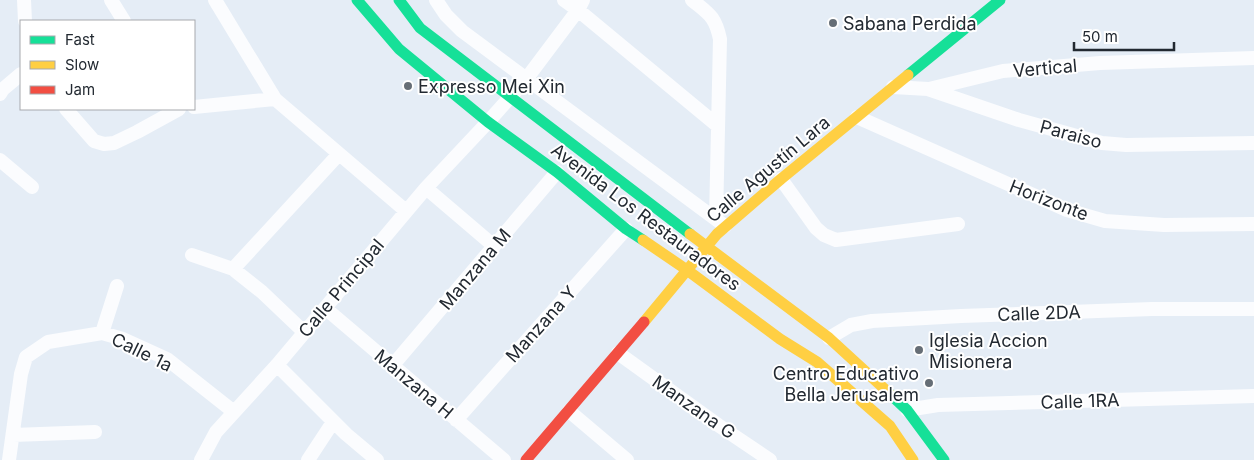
<svg xmlns="http://www.w3.org/2000/svg" width="1254" height="460" viewBox="0 0 1254 460" font-family="Inter,sans-serif">
<style>
.lines{fill:none;stroke-linecap:round;stroke-linejoin:round}
.street{stroke:#fbfcfe;stroke-width:14}
.fast{stroke:#16e098;stroke-width:11}
.slow{stroke:#ffcf43;stroke-width:11}
.jam{stroke:#f24e42;stroke-width:11}
.poi-dot{fill:#666e76;stroke:#fff;stroke-width:2}
.labels{text-anchor:middle;dominant-baseline:central;stroke-width:4;stroke-linejoin:round;paint-order:stroke}
.poi-label{font-size:18px;fill:#222931;stroke:#fff;text-anchor:start}
.street-label{font-size:18px;fill:#222931;stroke:#fff}
</style>
<rect width="100%" height="100%" fill="#e5edf6"/>
<g class="lines">
<path class="street" d="M24,0L25,21
M111,0L124,21
M215,0L275,99L406,211
M436,0L446,15L462,31L725,226
M564,0L578,10L718,126
M692,0C709,14 715,16 720,39L716,219
M893,87L928,89L1019,120L1102,143L1126,145L1254,143
M929,89L1003,71L1100,63L1254,58
M0,94L3,89L21,74
M194,107L275,99
M66,109L94,141L104,144L114,143L137,132L179,109
M857,117L1067,210L1105,221L1164,225L1254,224
M0,160L32,187
M781,179L816,228L824,235L836,240L958,224
M426,188L494,246
M192,255L233,269L262,292L304,332
M233,269L339,154
M325,308L504,460
M102,333L117,286
M829,338L851,325L872,321L961,316L1152,309H1254
M618,353L718,425L770,460
M277,365L346,434L377,460
M393,365L557,172
M907,410L938,405L1254,396
M569,411L627,460
M456,420L626,229
M13,435L95,432
M9,460L21,374L26,357L48,342L102,333L123,339L167,359L234,412
M201,460L216,432L277,365L426,188L488,122L527,78L578,10L583,0
M308,460L333,422"/>
<path class="fast" d="M357,0L399,49L488,122L557,172L626,229L643,240
M399,0L420,28L690,234
M908,75L1000,0
M889,393L907,410L944,460"/>
<path class="slow" d="M690,234L829,338L889,393
M643,240L687,270L780,339L817,362L890,426L913,460
M644,322L717,234L781,179L908,75"/>
<path class="jam" d="M526,460L644,322"/>
</g>
<g class="poi-dot">
<circle cx="833" cy="23" r="5"/>
<circle cx="408" cy="86" r="5"/>
<circle cx="919" cy="350" r="5"/>
<circle cx="929" cy="383" r="5"/>
</g>
<g class="labels">
<g class="poi-label">
<text x="843" y="23">Sabana Perdida</text>
<text x="418" y="86">Expresso Mei Xin</text>
<text x="929" y="340">Iglesia Accion<tspan x="929" dy="21">Misionera</tspan></text>
<text x="919" y="373" text-anchor="end">Centro Educativo<tspan x="919" dy="21">Bella Jerusalem</tspan></text>
</g>
<g class="street-label">
<text transform="translate(1045 68) rotate(-5)">Vertical</text>
<text transform="translate(1071 134) rotate(15)">Paraiso</text>
<text transform="translate(768 169) rotate(-40)">Calle Agustín Lara</text>
<text transform="translate(1049 200) rotate(21)">Horizonte</text>
<text transform="translate(646 217) rotate(37)">Avenida Los Restauradores</text>
<text transform="translate(475 269) rotate(-50)">Manzana M</text>
<text transform="translate(341 288) rotate(-50)">Calle Principal</text>
<text transform="translate(1039 313) rotate(-2)">Calle 2DA</text>
<text transform="translate(541 324) rotate(-48)">Manzana Y</text>
<text transform="translate(142 352) rotate(26)">Calle 1a</text>
<text transform="translate(414 384) rotate(40)">Manzana H</text>
<text transform="translate(1080 401) rotate(-2)">Calle 1RA</text>
<text transform="translate(694 407) rotate(35)">Manzana G</text>
</g>
</g>
<rect x="20" y="20" width="175" height="90" fill="#ffffff" stroke="#a7a9ad"/>
<rect x="30" y="36" width="25" height="8" fill="#16e098" stroke="#a7a9ad"/>
<text x="65" y="45" font-size="15" fill="#222931">Fast</text>
<rect x="30" y="61" width="25" height="8" fill="#ffcf43" stroke="#a7a9ad"/>
<text x="65" y="70" font-size="15" fill="#222931">Slow</text>
<rect x="30" y="86" width="25" height="8" fill="#f24e42" stroke="#a7a9ad"/>
<text x="65" y="95" font-size="15" fill="#222931">Jam</text>
<path d="M1074 42v8h100v-8" fill="none" stroke="#222931" stroke-width="2.5"/>
<text x="1082" y="42" font-size="15" fill="#222931" stroke="#ffffff" stroke-width="4" paint-order="stroke">50 m</text>
</svg>
